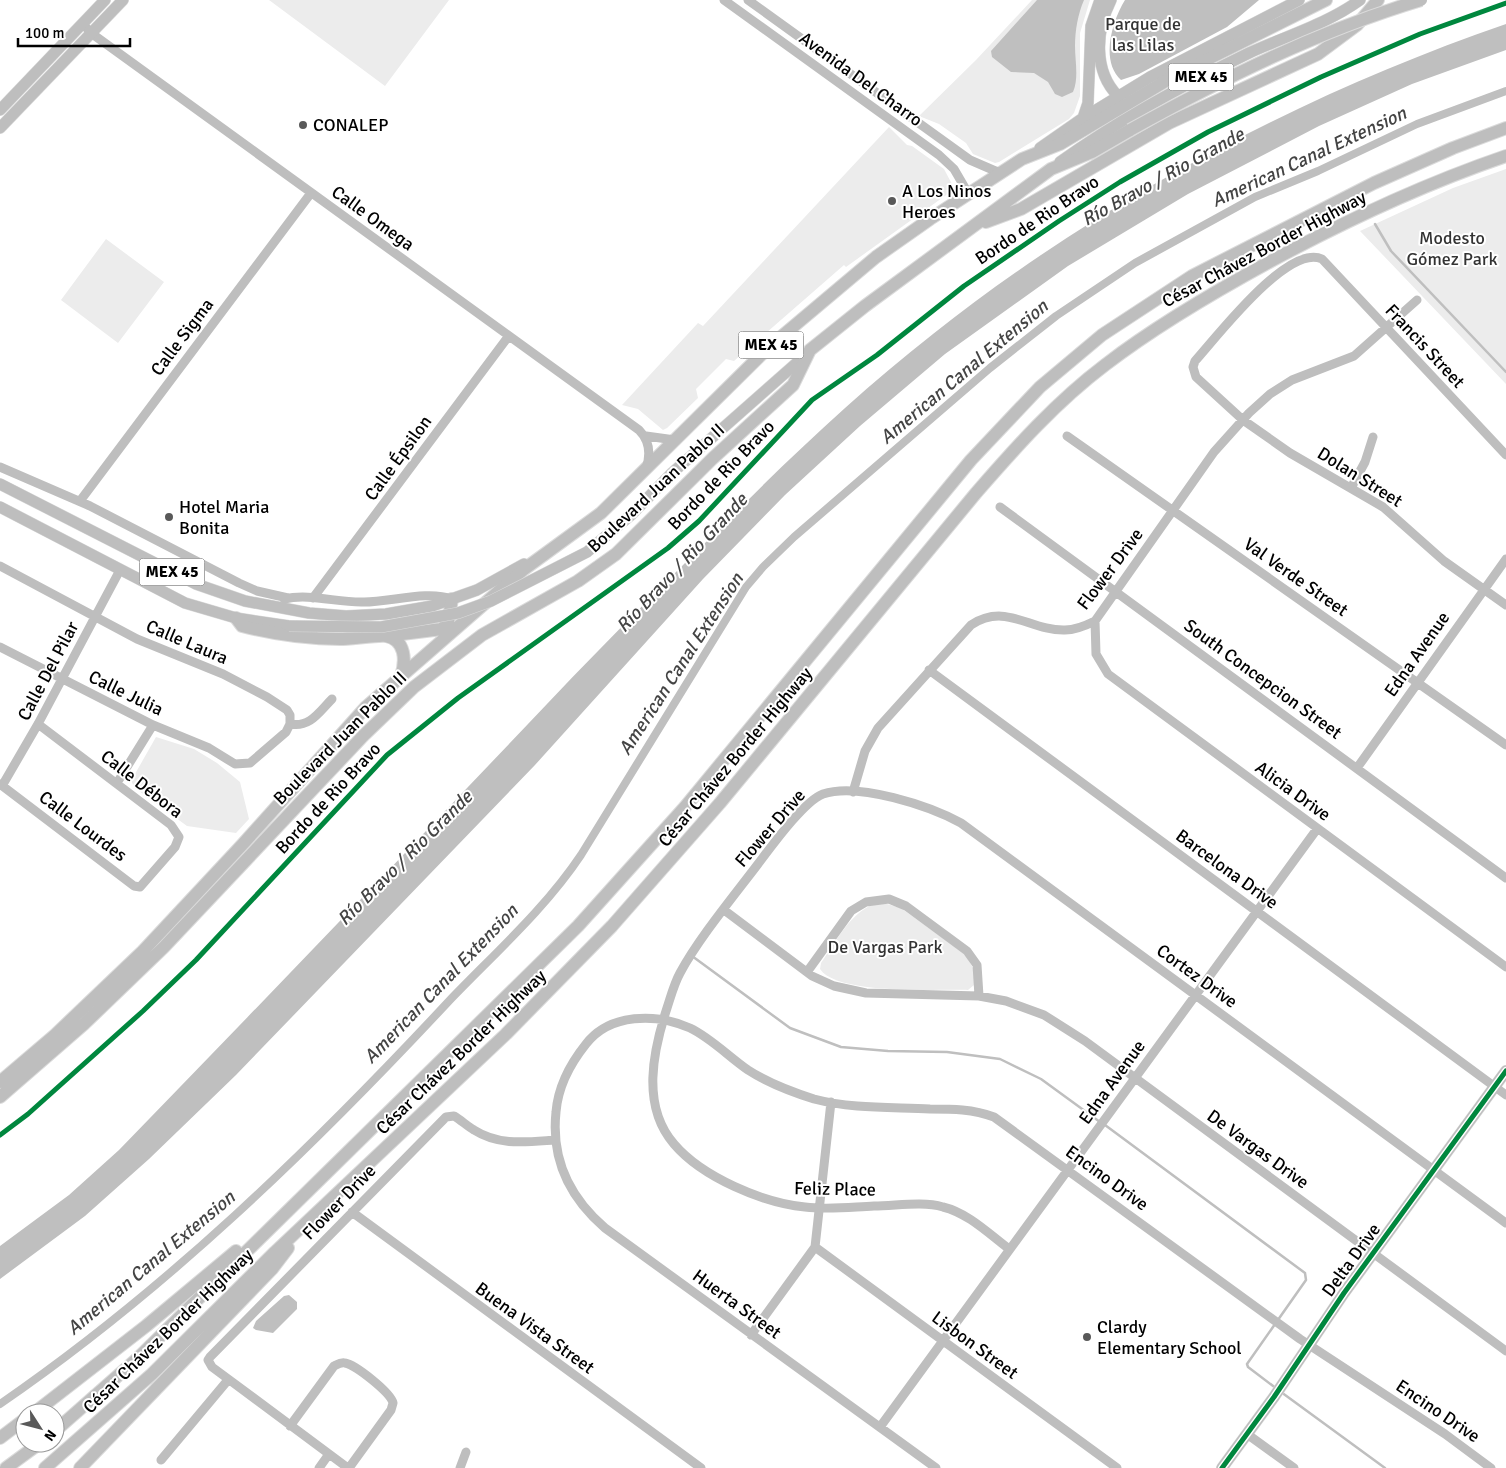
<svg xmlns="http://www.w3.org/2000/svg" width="1506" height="1468" viewBox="0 0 1506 1468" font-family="Signika,sans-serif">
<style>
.green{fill:#ececec}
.water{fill:#bfbfbf}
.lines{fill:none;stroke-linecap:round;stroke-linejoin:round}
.stream{stroke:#bfbfbf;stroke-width:2.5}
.canal{stroke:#bfbfbf;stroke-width:8}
.major-casing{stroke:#dbdbdb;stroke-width:12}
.highway-casing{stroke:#dbdbdb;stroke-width:14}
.minor{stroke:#bebebe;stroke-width:9}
.major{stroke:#bebebe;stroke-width:11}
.highway{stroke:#bebebe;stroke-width:12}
.major-bridge-casing{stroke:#dbdbdb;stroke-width:12;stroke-linecap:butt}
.highway-bridge-casing{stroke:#dbdbdb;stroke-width:14;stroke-linecap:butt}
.major-bridge{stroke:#bebebe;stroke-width:11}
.highway-bridge{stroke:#bebebe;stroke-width:12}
.cycleway-casing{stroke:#fff;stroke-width:8}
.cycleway{stroke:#00873e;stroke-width:5}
.poi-dot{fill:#595959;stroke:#fff;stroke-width:2}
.labels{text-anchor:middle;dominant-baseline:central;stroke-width:4;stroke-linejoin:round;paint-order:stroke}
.shield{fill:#fff;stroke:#4c4c4c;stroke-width:1}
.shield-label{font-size:16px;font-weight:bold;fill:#000}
.park-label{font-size:18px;fill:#333;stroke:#fff}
.street-label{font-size:18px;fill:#000;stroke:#fff}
.poi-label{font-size:18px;fill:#000;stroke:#fff;text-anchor:start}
.water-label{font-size:19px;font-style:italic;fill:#444;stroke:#fff}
</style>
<rect width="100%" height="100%" fill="#fff"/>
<path class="green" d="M269,0H449L385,86Z
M1032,0H1090L1080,33V96L1074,113L1069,119L999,162L995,163L973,154L966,143L939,124L919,116L976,60Z
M889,127L907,145L912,146L944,169L953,186L949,193L846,267L844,265L734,361L726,359L696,389L698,398L667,428L663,430L638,409L622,405L698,323L703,326Z
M1506,169V384L1360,231L1453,188Z
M106,239L164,282L118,343L61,300Z
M156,737L194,749L217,763L240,782L249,819L236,833L187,826L135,788L131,781Z
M874,904H887L901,908L966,955L975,972L974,985L968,990C937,989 837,995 820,969L821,963C836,942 849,914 874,904Z"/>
<path class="water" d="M1037,0H1084C1078,14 1075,30 1075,46C1075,61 1079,78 1073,92L1062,97L1055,94L1048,82L1034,73L1011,72L992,57L991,51Z
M1125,0H1259L1227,27L1139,74L1121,80C1100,61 1112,21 1125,0Z
M1506,24V50L1412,84L1319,126L1188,194L1068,266L945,354L860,426L785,495L703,579L535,765L236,1075L149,1159L85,1216L0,1279V1246L69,1195L119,1150C256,1009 392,867 528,724C588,660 650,598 712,536C783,464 854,396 933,334C1102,200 1303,94 1506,24Z
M289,1295L297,1302V1309L273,1333L256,1330L253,1328L256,1321L284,1296Z"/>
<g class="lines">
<path class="stream" d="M1375,224L1391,251L1506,372
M692,956L790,1028L841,1047L888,1051L947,1052L1000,1059L1041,1079L1100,1122
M1105,1125L1305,1273L1306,1280L1247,1364L1248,1367L1277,1389
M1281,1392L1385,1468"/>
<path class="canal" d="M0,1404C166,1290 312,1148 449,1001C494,954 545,909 581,855L746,587L763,567L794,537L990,368L1056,316L1135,263L1255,197L1318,171L1417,124L1506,91"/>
<defs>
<path id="major" d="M1111,0C1096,30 1093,71 1118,96
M0,110L105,0
M1083,118L1088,103L1091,26L1100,0
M0,128L123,0
M1040,148L1083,118L1150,77L1299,0
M1060,162C1120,119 1183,85 1249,53C1286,36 1327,24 1360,0
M672,473L809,352
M0,484L196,584L245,601L309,613L346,616L386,614L432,606L477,590L524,564
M0,507L185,603L236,618L289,626
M1222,1468L1274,1397L1344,1293L1506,1071"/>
<path id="highway" d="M986,222L1021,209L1169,123L1318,54L1357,25L1378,0
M236,618L242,626C273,634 307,639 340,639C350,639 379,635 386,636C406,640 406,661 401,676
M386,636L442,629L448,622L452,599
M0,1082L55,1035L143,951L242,845L366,707L523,570L601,513L769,347L876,257L930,219L1022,159L1060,144L1174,76L1326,0
M0,1097L84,1024L164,947L363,736L414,687L482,635L578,581L616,554L712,459L793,385L810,350L865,306L1051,169L1092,152L1130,130
M34,1413L146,1326L236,1251
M55,1431L138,1358L578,926L685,807L971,460L1040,387L1102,335L1192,276L1374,183L1453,148L1506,128
M0,1438L25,1419
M6,1468L40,1443
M45,1468L152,1374L275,1252L506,1034L612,926L720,803L976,493C1016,447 1056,402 1105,365C1157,325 1214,292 1271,261C1347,220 1424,184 1506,156
M80,1468L272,1269L288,1248"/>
</defs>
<use href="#major" class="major-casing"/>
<use href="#highway" class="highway-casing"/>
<path class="minor" d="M724,0L939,155L954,169L968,193
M748,0L970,160L1000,173
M83,24L91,33L639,430C650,441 651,454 646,469
M646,436L675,440
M1067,436L1506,745
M1506,455L1322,259C1288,243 1216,338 1195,361L1193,367L1196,377L1243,420L1290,453L1383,507L1444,561L1506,605
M0,467L90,506L239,583L257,591L288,598
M1351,488L1365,462L1373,437
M80,501L311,193
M1000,507L1506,878
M0,566L137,639L223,674L267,697L287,710L290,715V724L286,732L250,763L235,764L209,748L153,725L0,647
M313,598L508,337
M284,599C310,593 338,603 364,602C391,602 427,590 452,599
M1095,621L1096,654L1108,674L1506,967
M929,670L1506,1095
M290,724C310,728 319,712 332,699
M1357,768L1506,559
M117,783L153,725
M0,784L134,886L140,887L175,847L179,837L171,825L38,724
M2,786L38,724L120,570
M853,792L865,751L878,728L971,625C1006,602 1030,631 1065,630C1076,630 1085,626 1095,621L1214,452L1249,413L1270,394L1292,380L1354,356L1417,300
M724,910L812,976L834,986L866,993L979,996L1006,1001L1044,1015L1085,1041L1506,1351
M807,972L851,911L866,902L889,899L906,906L967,951L977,965L979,996
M352,1212L701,1468
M815,1247L1117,1468
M1009,1249C989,1234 968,1213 943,1207C922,1201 896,1206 874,1206C851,1207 828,1210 805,1207C763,1203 702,1177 674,1144C641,1106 653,1051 667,1008C671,996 674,984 680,973C699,938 733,897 758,864C771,847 804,801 823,794C858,782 930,806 961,823L1506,1223
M751,1335L815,1247L831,1102
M290,1426L334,1366C338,1364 341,1362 345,1363C356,1365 391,1393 393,1403L391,1410L349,1468
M880,1427L1317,829
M1247,1434L1294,1468
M161,1460L228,1380
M319,1468L329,1454
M348,1468L212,1367L208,1360L210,1357L446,1117L454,1116C461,1120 467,1126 474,1130C499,1146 526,1142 555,1140
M460,1468L466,1452
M936,1468L605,1228C570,1198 551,1159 556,1112C558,1087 570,1064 586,1044C610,1013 656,1013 690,1028C711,1038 729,1057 748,1070C768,1083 792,1092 814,1099C852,1109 892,1107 930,1109C952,1109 973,1109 994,1117L1300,1339L1445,1434L1491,1468"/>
<use href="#major" class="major"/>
<use href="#highway" class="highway"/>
<defs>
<path id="major-bridge" d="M289,626L381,627L458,613L491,601L587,552L631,515L672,473"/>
<path id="highway-bridge" d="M1130,130C1224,78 1318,31 1421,0"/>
</defs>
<use href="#major-bridge" class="major-bridge-casing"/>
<use href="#highway-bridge" class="highway-bridge-casing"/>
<use href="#major-bridge" class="major-bridge"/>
<use href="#highway-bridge" class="highway-bridge"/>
<defs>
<path id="cycleway" d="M0,1135L28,1114L143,1011L196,960L387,755L458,698L668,548L699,521L812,400L877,355L964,286L1059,221L1120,182L1208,132L1321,77L1420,34L1506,3
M1222,1468L1274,1397L1344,1293L1506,1071"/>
</defs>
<use href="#cycleway" class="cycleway-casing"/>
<use href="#cycleway" class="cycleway"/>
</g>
<g class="poi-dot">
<circle cx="303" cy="125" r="5"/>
<circle cx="892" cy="201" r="5"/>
<circle cx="169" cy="517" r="5"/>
<circle cx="1087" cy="1337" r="5"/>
</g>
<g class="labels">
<g class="shield">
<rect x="1168.5" y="63.5" width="65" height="27" rx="4"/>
<rect x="738.5" y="331.5" width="65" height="27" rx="4"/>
<rect x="139.5" y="558.5" width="65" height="27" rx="4"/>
</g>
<g class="shield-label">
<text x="1201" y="77">MEX 45</text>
<text x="771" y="345">MEX 45</text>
<text x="172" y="572">MEX 45</text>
</g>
<g class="park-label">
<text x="1143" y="24">Parque de<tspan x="1143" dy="21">las Lilas</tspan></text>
<text x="1452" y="238">Modesto<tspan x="1452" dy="21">Gómez Park</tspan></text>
<text x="885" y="947">De Vargas Park</text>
</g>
<g class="street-label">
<text transform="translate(861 79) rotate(36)">Avenida Del Charro</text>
<text transform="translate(373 218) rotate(36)">Calle Omega</text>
<text transform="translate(1037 220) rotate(-34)">Bordo de Rio Bravo</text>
<text transform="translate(1264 249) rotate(-28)">César Chávez Border Highway</text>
<text transform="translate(182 337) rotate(-53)">Calle Sigma</text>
<text transform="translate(1425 346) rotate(47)">Francis Street</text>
<text transform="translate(398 458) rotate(-54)">Calle Épsilon</text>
<text transform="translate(721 475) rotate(-46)">Bordo de Rio Bravo</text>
<text transform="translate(1360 477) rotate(32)">Dolan Street</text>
<text transform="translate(656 488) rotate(-43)">Boulevard Juan Pablo II</text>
<text transform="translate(1110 569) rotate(-53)">Flower Drive</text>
<text transform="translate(1296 577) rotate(35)">Val Verde Street</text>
<text transform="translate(187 642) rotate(23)">Calle Laura</text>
<text transform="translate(1417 654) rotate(-55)">Edna Avenue</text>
<text transform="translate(48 671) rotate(-62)">Calle Del Pilar</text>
<text transform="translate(1263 679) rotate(36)">South Concepcion Street</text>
<text transform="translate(126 693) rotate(26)">Calle Julia</text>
<text transform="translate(340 738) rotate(-45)">Boulevard Juan Pablo II</text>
<text transform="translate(735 757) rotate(-50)">César Chávez Border Highway</text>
<text transform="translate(142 784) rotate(38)">Calle Débora</text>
<text transform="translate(1293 791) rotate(36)">Alicia Drive</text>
<text transform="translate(328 798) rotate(-47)">Bordo de Rio Bravo</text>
<text transform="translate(83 826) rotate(37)">Calle Lourdes</text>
<text transform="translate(770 828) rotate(-49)">Flower Drive</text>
<text transform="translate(1227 869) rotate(36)">Barcelona Drive</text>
<text transform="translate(1197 976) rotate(36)">Cortez Drive</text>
<text transform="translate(461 1052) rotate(-44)">César Chávez Border Highway</text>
<text transform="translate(1112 1082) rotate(-54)">Edna Avenue</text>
<text transform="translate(1258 1149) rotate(36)">De Vargas Drive</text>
<text transform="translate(1107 1178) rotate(36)">Encino Drive</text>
<text transform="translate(835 1189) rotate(1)">Feliz Place</text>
<text transform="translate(339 1202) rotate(-46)">Flower Drive</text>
<text transform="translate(1351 1260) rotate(-54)">Delta Drive</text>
<text transform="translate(737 1304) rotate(36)">Huerta Street</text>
<text transform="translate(535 1328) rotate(36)">Buena Vista Street</text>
<text transform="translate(168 1331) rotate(-44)">César Chávez Border Highway</text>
<text transform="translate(975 1345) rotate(36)">Lisbon Street</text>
<text transform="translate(1438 1411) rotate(34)">Encino Drive</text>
</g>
<g class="poi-label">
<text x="313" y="125">CONALEP</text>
<text x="902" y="191">A Los Ninos<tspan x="902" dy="21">Heroes</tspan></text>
<text x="179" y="507">Hotel Maria<tspan x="179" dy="21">Bonita</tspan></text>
<text x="1097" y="1327">Clardy<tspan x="1097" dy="21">Elementary School</tspan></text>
</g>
<g class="water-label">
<text transform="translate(1309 157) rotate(-25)">American Canal Extension</text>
<text transform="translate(1163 177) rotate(-29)">Río Bravo / Rio Grande</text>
<text transform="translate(964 372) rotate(-40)">American Canal Extension</text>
<text transform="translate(682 563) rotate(-47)">Río Bravo / Rio Grande</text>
<text transform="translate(681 664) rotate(-57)">American Canal Extension</text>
<text transform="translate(405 858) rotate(-45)">Río Bravo / Rio Grande</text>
<text transform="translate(441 984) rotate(-46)">American Canal Extension</text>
<text transform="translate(151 1263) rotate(-40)">American Canal Extension</text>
</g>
</g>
<g transform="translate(40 1428) rotate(126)"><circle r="24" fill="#ffffff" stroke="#999999"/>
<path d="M0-4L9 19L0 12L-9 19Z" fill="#595959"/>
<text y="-8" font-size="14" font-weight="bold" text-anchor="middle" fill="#000000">N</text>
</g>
<path d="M18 38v8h112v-8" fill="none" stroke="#000000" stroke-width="2.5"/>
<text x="25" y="38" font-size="15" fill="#000000" stroke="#ffffff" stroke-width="4" paint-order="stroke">100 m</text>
</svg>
